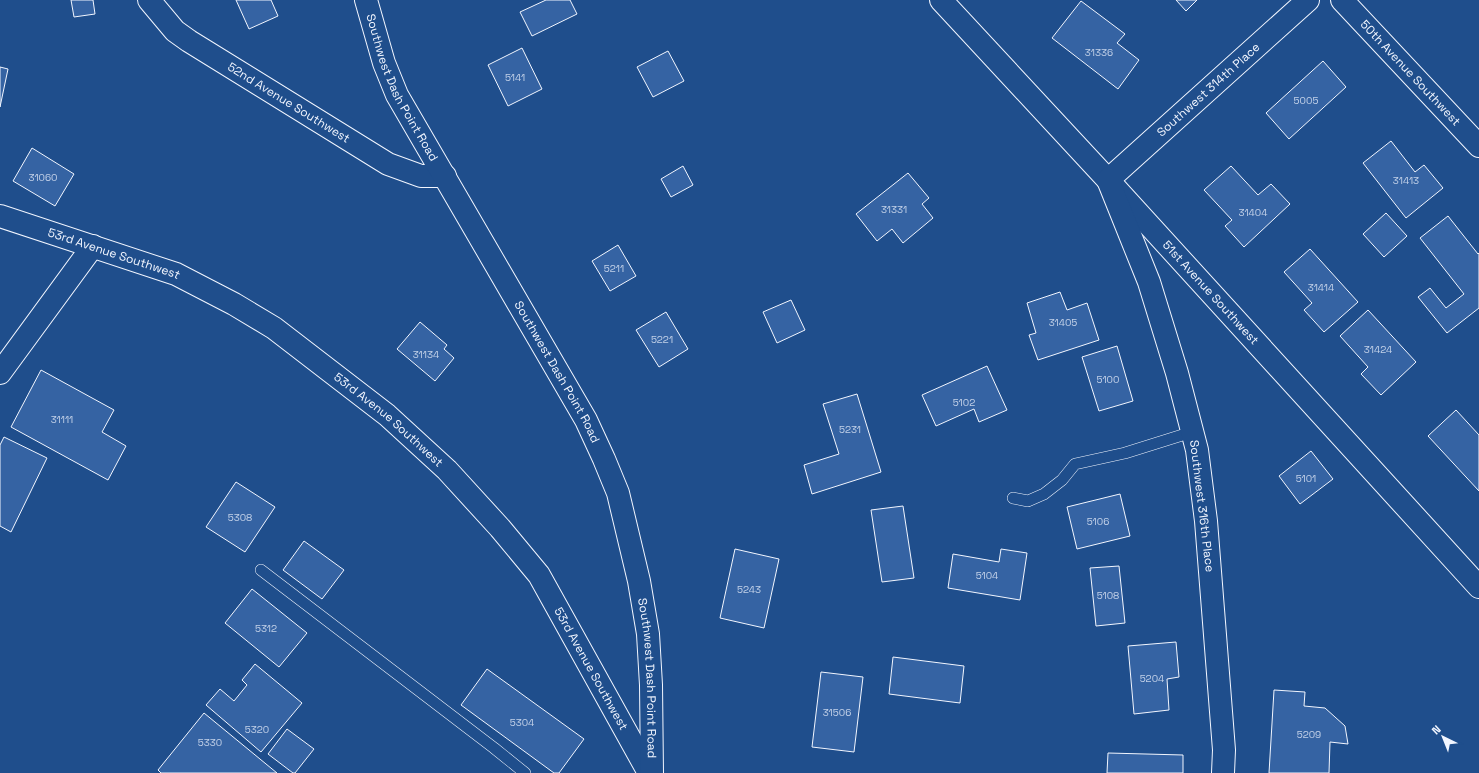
<svg xmlns="http://www.w3.org/2000/svg" width="1479" height="773" viewBox="0 0 1479 773" font-family="'Space Grotesk',sans-serif">
<style>
.building{fill:#3563a3;stroke:#f2f6ff}
.lines{fill:none;stroke-linecap:round;stroke-linejoin:round}
.lane-casing{stroke:#f2f6ff;stroke-width:12}
.street-casing{stroke:#f2f6ff;stroke-width:24}
.secondary-casing{stroke:#f2f6ff;stroke-width:24}
.lane{stroke:#1f4e8c;stroke-width:11}
.street{stroke:#1f4e8c;stroke-width:22}
.secondary{stroke:#1f4e8c;stroke-width:22}
.labels{text-anchor:middle;dominant-baseline:central;stroke-width:3;stroke-linejoin:round;paint-order:stroke}
.number-label{font-size:10px;fill:#c3d1e8}
.street-label{font-size:12px;fill:#f2f6ff;stroke:#1f4e8c}
</style>
<rect width="100%" height="100%" fill="#1f4e8c"/>
<path class="building" d="M71,0H93L95,14L74,17Z
M236,0H271L278,16L249,29Z
M546,0H570L577,14L532,36L520,12Z
M1176,0H1197L1186,11Z
M1081,1L1125,34L1117,43L1139,60L1118,89L1052,38Z
M522,48L542,89L508,106L488,65Z
M668,51L684,81L653,97L637,67Z
M1323,61L1346,87L1289,139L1266,113Z
M0,67L8,69L0,107Z
M1391,141L1415,172L1424,165L1443,188L1406,218L1363,163Z
M32,148L74,174L55,206L13,181Z
M683,166L693,185L671,197L661,179Z
M1231,166L1258,195L1271,184L1290,204L1244,247L1225,226L1232,220L1204,190Z
M908,173L929,198L922,204L933,218L903,243L892,229L877,241L856,214Z
M1386,213L1407,236L1384,257L1363,234Z
M1448,216L1478,254L1479,253V308L1447,333L1418,297L1430,288L1446,308L1464,294L1420,238Z
M618,245L636,276L610,291L592,261Z
M1310,249L1358,302L1324,332L1304,310L1312,303L1284,272Z
M1060,292L1067,310L1087,303L1099,340L1038,360L1029,335L1036,333L1027,303Z
M791,300L805,330L777,343L763,312Z
M1368,310L1416,362L1381,395L1361,374L1368,367L1340,336Z
M666,312L688,349L659,367L636,330Z
M420,322L447,345L444,349L454,358L435,381L397,349Z
M1117,346L1133,401L1099,411L1082,357Z
M987,366L1007,410L979,422L974,409L936,426L922,395Z
M41,370L114,410L102,432L126,446L108,480L11,427Z
M857,394L881,472L812,494L804,465L839,454L823,404Z
M1456,410L1479,435V491L1428,436Z
M4,437L47,458L11,532L0,526V445Z
M1311,451L1333,479L1300,504L1279,476Z
M236,482L275,507L245,552L206,527Z
M1120,494L1130,536L1077,549L1067,507Z
M903,506L914,578L882,582L871,510Z
M304,541L344,570L322,599L283,570Z
M735,549L779,559L764,628L720,618Z
M1001,549L1027,553L1020,600L948,588L953,554L999,562Z
M1119,566L1125,623L1096,626L1090,568Z
M252,589L307,633L279,667L225,623Z
M1176,642L1179,677L1167,679L1169,710L1134,714L1128,646Z
M893,657L964,666L960,703L889,694Z
M255,664L302,703L261,752L206,705L220,689L234,701L247,685L242,680Z
M487,669L584,739L559,773H554L461,705Z
M821,672L863,677L854,752L812,747Z
M1274,690L1305,692L1304,706L1325,708L1345,726L1348,744L1330,742L1329,773H1269Z
M204,713L277,773H161L158,770Z
M287,729L314,749L295,773H293L268,754Z
M1108,753L1183,755V773H1107Z"/>
<g class="lines">
<defs>
<path id="lane" d="M1013,498L1028,501L1044,494L1062,480L1075,464L1125,453L1192,432
M261,570L494,748L525,773"/>
<g id="street">
<path id="s1" d="M149,0L175,31L189,41L388,164L421,176H445"/>
<path id="s2" d="M941,0L1108,180L1479,587"/>
<path id="s3" d="M1342,0L1479,146"/>
<path id="s4" d="M0,216L176,274L234,304L274,328L387,415L447,470L500,528L539,575L649,773"/>
<path d="M0,373L93,246"/>
<path id="s5" d="M1223,773L1224,750L1215,635L1206,521L1197,450L1177,373L1149,282L1108,180L1308,0"/>
</g>
<g id="secondary">
<path id="s6" d="M366,0L384,63L397,95L586,420L604,459L618,493L639,581L648,634L651,685L652,773"/>
</g>
</defs>
<use href="#lane" class="lane-casing"/>
<use href="#street" class="street-casing"/>
<use href="#secondary" class="secondary-casing"/>
<use href="#lane" class="lane"/>
<use href="#street" class="street"/>
<use href="#secondary" class="secondary"/>
</g>
<g class="labels">
<g class="number-label">
<text x="1099" y="52">31336</text>
<text x="515" y="77">5141</text>
<text x="1306" y="100">5005</text>
<text x="43" y="177">31060</text>
<text x="1406" y="180">31413</text>
<text x="894" y="209">31331</text>
<text x="1253" y="212">31404</text>
<text x="614" y="268">5211</text>
<text x="1321" y="287">31414</text>
<text x="1063" y="322">31405</text>
<text x="662" y="339">5221</text>
<text x="1378" y="349">31424</text>
<text x="426" y="354">31134</text>
<text x="1108" y="379">5100</text>
<text x="964" y="402">5102</text>
<text x="62" y="419">31111</text>
<text x="850" y="429">5231</text>
<text x="1306" y="478">5101</text>
<text x="240" y="517">5308</text>
<text x="1098" y="521">5106</text>
<text x="987" y="575">5104</text>
<text x="749" y="589">5243</text>
<text x="1108" y="595">5108</text>
<text x="266" y="628">5312</text>
<text x="1152" y="678">5204</text>
<text x="837" y="712">31506</text>
<text x="522" y="722">5304</text>
<text x="257" y="729">5320</text>
<text x="1309" y="734">5209</text>
<text x="210" y="742">5330</text>
</g>
<g class="street-label">
<text stroke="none"><textPath href="#s3" startOffset="100">50th Avenue Southwest</textPath></text>
<text stroke="none"><textPath href="#s6" startOffset="95">Southwest Dash Point Road</textPath></text>
<text stroke="none"><textPath href="#s5" startOffset="744">Southwest 314th Place</textPath></text>
<text stroke="none"><textPath href="#s1" startOffset="175">52nd Avenue Southwest</textPath></text>
<text stroke="none"><textPath href="#s4" startOffset="120">53rd Avenue Southwest</textPath></text>
<text stroke="none"><textPath href="#s2" startOffset="398">51st Avenue Southwest</textPath></text>
<text stroke="none"><textPath href="#s6" startOffset="420">Southwest Dash Point Road</textPath></text>
<text stroke="none"><textPath href="#s4" startOffset="444">53rd Avenue Southwest</textPath></text>
<text transform="translate(1202 506) rotate(83)">Southwest 316th Place</text>
<text stroke="none"><textPath href="#s4" startOffset="768">53rd Avenue Southwest</textPath></text>
<text stroke="none"><textPath href="#s6" startOffset="744">Southwest Dash Point Road</textPath></text>
</g>
</g>
<g transform="translate(1443 737) rotate(317)" stroke="#1f4e8c" stroke-width="3" paint-order="stroke">
<path d="M0-3L7 15L0 10L-7 15Z" fill="#f2f6ff"/>
<text y="-6" font-size="11" font-weight="bold" text-anchor="middle" fill="#f2f6ff">N</text>
</g>
</svg>
